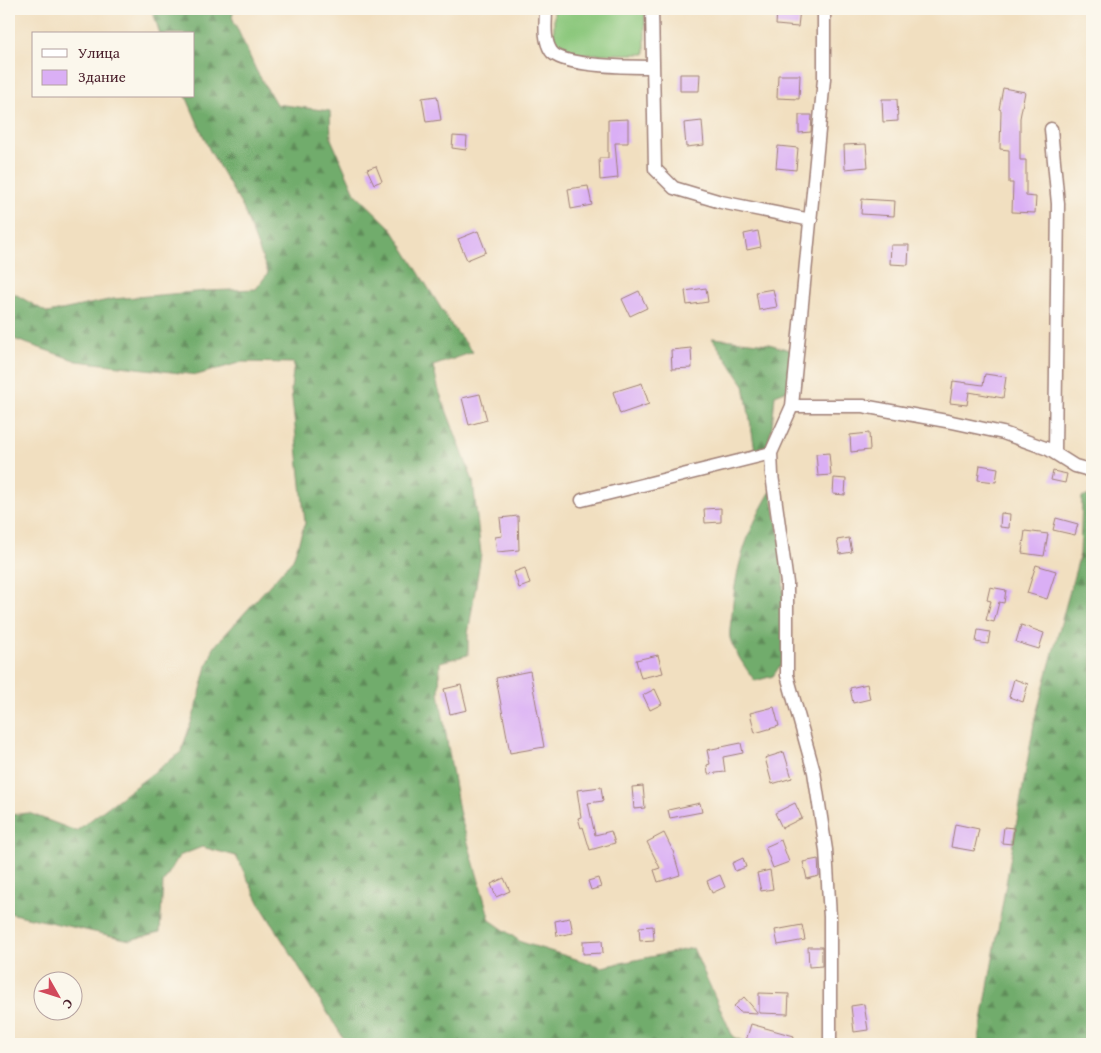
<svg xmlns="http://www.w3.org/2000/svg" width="1101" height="1053" viewBox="0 0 1101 1053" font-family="'Gentium Book Plus',serif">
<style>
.grass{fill:#8cc87d;stroke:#6b7454}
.forest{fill:url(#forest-firs);stroke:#5e664c}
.building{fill:#daaff5}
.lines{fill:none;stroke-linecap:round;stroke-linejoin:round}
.street-casing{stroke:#9e7f76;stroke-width:15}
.street{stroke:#fff;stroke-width:12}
</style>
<defs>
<pattern id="forest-firs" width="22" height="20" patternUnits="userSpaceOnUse" patternTransform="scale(1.25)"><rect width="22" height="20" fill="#71ac6c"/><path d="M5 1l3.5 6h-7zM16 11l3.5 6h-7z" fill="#5f8b59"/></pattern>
</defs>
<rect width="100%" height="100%" fill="#fbf7ec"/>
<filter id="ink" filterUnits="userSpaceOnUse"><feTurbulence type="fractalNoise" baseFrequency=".02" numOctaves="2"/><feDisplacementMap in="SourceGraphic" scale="10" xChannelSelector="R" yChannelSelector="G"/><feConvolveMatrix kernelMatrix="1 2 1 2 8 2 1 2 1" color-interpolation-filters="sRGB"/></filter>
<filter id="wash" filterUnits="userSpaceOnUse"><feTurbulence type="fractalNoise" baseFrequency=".0096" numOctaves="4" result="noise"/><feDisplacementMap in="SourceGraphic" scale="20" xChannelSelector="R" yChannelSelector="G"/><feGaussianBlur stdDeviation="1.12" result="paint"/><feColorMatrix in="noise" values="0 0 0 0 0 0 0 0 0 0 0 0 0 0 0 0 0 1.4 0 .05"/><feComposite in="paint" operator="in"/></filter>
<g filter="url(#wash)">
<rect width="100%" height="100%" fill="#f1dfc0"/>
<path class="grass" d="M554,9H645V54H565L554,36Z"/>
<path class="forest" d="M152,9H234L232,17L256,70L276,104L330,111L331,139L355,193L391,228L452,326L473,352L433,366L439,391L473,481L481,554L468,634V655L440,662L439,693L459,811L490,920L521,942L602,967L693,948L733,1037L751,1044H347L261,906L236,856L202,847L179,856L163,883L160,932L130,940L9,913V815L29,813L76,831L181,752L196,708L207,666L214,647L293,559L305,523L291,389L294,363L242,362L197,375L77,361L11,338L9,339V292L15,294L48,313L113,299L206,291L256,289L268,273L243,208L209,149L186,96H194V34H160Z
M712,338L769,344L800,353L801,385L775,395L772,427L767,447L755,450L744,385Z
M771,491L783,556L784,660L773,676L755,681C748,672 732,648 730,638C729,631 731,621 732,614C735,567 747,531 771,491Z
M1092,495V1044H978L1035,718L1080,554L1082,497Z"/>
<g id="blocks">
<path class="building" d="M777,9H800L798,27L776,25Z
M680,74H700L699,91H680Z
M778,75H800L799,99L777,98Z
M1003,88L1025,92L1020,118V160H1026V196L1036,197L1035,213L1012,212L1013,183H1009V150L1000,149L1001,110L999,109Z
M437,96L441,120L426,122L422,98Z
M882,99H897L898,121L883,122Z
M799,115H812L811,132L799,133Z
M628,119V143H615L618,178L600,180L599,158H608V120Z
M702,121L704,145L686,147L684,123Z
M453,136L467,137L466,150L452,148Z
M866,144L868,167L845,169L844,145Z
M778,146L798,148L796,170L776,168Z
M376,166L382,181L374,184L367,169Z
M588,186L592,205L571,209L568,189Z
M862,199L895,201L894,216L861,214Z
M478,231L486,252L467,260L458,239Z
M758,231L761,247L747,250L744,234Z
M891,245H909L908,265L890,264Z
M706,288L708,302L687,305L685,291Z
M773,289L777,307L759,310L756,292Z
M639,291L647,308L630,316L622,299Z
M691,348L692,368L672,369L671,350Z
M985,374L1006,377L1003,398L969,392L967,405L950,403L953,381L983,385Z
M642,383L649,404L620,414L613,392Z
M480,394L487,420L469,425L462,398Z
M869,433L870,450L851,452L850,435Z
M829,453L831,475L818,476L816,454Z
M980,465L998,468L996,482L978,480Z
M1053,471L1067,474L1065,483L1051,480Z
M834,478L846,479L845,495L833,494Z
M721,508V522L705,523L704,509Z
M1001,513L1010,514L1009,528L1000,527Z
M518,516L519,550L497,552L495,537L502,536L500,518Z
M1056,518L1078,524L1075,535L1053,530Z
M1025,531L1048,534L1044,556L1022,553Z
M849,538L852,552L840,554L837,540Z
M1036,565L1056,571L1047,599L1027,593Z
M525,568L530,584L519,588L514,572Z
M990,587L1006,590L1004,603L999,602L994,622L986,620L991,601L987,600Z
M1021,625L1044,633L1039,649L1016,642Z
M978,630L990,632L988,644L976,642Z
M658,655L663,673L641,678L636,660Z
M530,671L544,747L510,753L496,678Z
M1014,679L1028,684L1023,702L1009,697Z
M867,684L870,699L853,703L850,688Z
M461,685L467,710L450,714L444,689Z
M655,689L662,704L650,710L643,695Z
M774,707L779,726L755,733L750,713Z
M741,743L743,753L723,757L725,772L708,774L707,765L710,764L707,750Z
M784,752L792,778L772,784L765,758Z
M643,786L645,808L634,809L632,787Z
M601,787L603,801L588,803L595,835L611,831L615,843L590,850L583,827L581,828L578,818L581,817L577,790Z
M700,803L702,812L670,818L668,810Z
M795,803L802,818L782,828L775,813Z
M955,824L979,829L974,851L951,847Z
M1004,827L1014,828L1012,844L1002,843Z
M664,833L673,851L680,875L658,882L654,870L660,868L647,842Z
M781,840L789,862L773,868L765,847Z
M743,858L746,867L735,871L732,863Z
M818,859L819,876L807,879L803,862Z
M770,870L773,889L761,891L757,873Z
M720,875L725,887L712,893L707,881Z
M504,878L510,891L496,897L491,884Z
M598,878L601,887L591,890L588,881Z
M570,918L573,933L557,936L555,921Z
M802,925L805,940L778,945L775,930Z
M653,926L654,940L640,941L639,927Z
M602,940L603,953L583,954V941Z
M808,947H822V966L809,967Z
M759,993L789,994L788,1014L759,1013Z
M744,997L758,1013L740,1012L734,1006Z
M864,1004L868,1030L854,1032L851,1006Z
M751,1024L794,1036L792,1044H745Z"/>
</g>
</g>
<g filter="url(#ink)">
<use href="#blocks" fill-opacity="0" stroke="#9e7f76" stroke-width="1"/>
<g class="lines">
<defs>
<path id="street" d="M546,9C546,22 543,39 551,51C560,67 634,67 653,67
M652,9L655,169L674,188L721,202L811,220
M1051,129L1058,204L1055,452
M792,406H863L952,422L1003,433L1048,449L1075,466L1086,469L1092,473
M771,453L772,475L787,583V675L814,772L826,850L830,917V1044
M582,500L771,453L792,406L824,79V9"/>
</defs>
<use href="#street" class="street-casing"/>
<use href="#street" class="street"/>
</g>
</g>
<rect width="1101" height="1053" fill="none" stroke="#fbf7ec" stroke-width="30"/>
<rect x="32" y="32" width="162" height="65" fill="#fbf7ec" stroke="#b4a19f"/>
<rect x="42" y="49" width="25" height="8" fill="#ffffff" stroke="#b4a19f"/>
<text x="78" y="58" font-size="15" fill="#4a1f2b">Улица</text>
<rect x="42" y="70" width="25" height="15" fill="#daaff5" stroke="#b4a19f"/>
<text x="78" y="82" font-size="15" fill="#4a1f2b">Здание</text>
<g transform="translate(58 996) rotate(129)"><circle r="24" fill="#fbf7ec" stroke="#b4a19f"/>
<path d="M0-4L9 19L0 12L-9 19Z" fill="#d1495b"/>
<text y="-8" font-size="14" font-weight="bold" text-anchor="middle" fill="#4a1f2b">С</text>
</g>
</svg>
